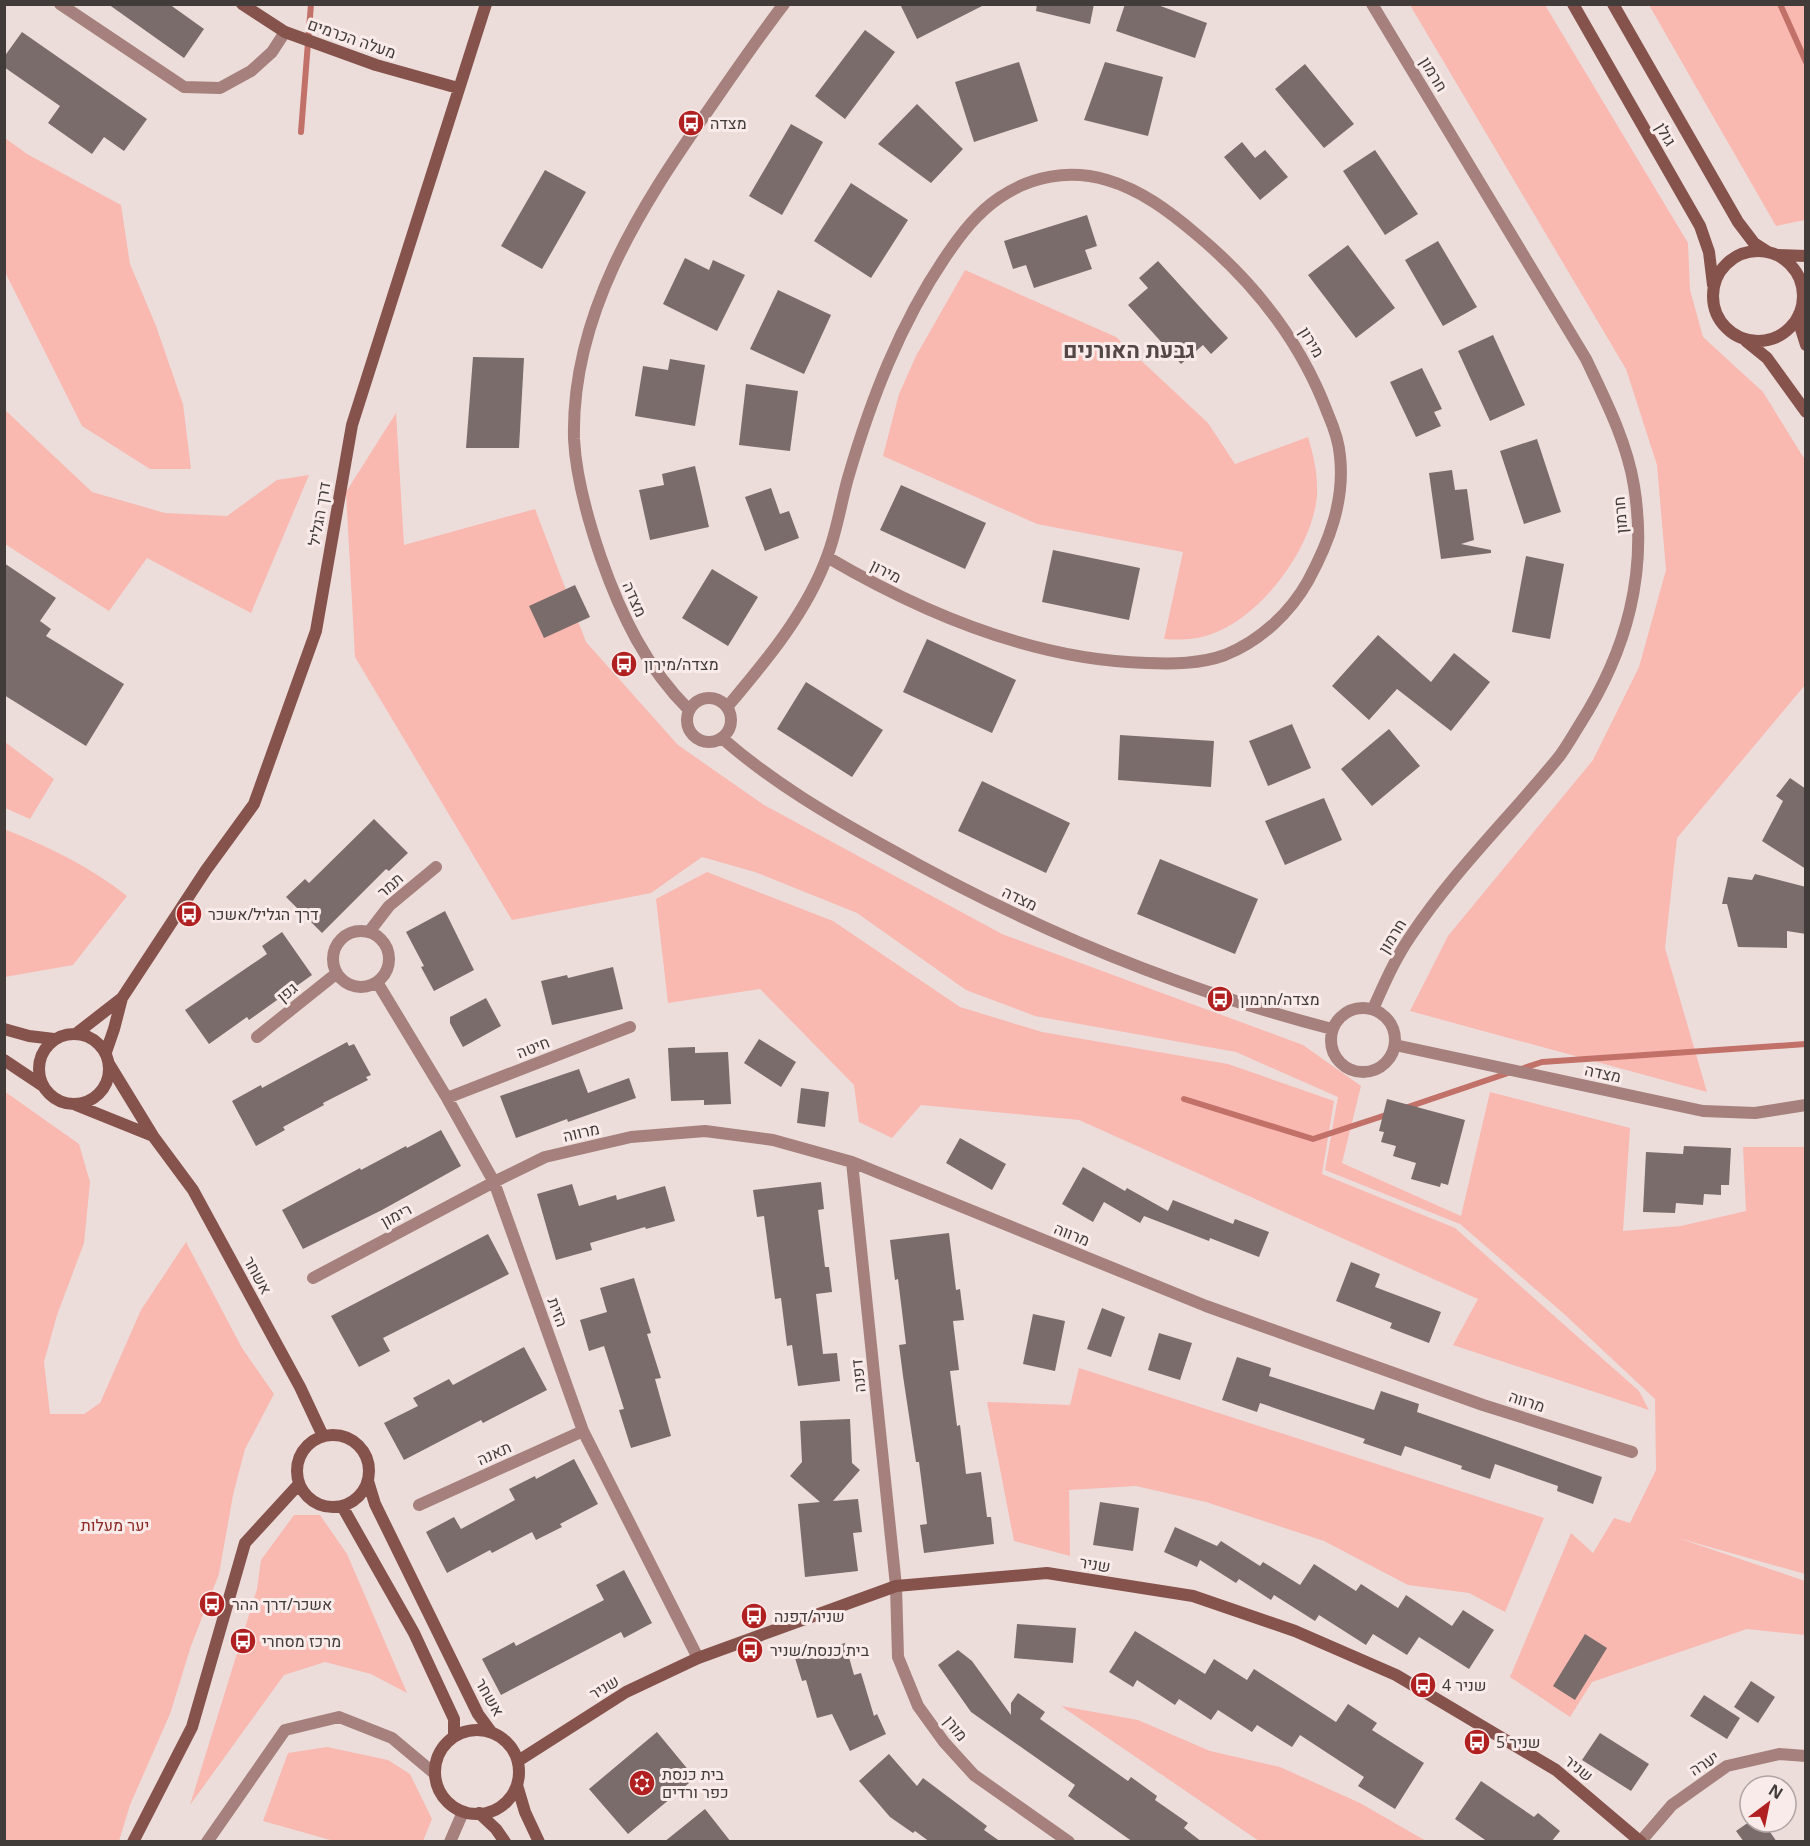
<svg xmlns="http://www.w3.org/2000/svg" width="1810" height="1846" viewBox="0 0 1810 1846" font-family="'Noto Sans',Heebo,sans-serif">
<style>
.green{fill:#f9b8b0}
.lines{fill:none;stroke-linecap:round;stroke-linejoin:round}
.stream{stroke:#c27169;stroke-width:6}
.building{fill:#796c6a}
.street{stroke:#a5807c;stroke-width:12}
.secondary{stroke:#86524c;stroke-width:12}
.labels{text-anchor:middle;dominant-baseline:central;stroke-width:6;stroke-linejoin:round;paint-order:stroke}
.street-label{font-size:16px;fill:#413b3a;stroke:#f9ebe9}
.poi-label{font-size:16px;fill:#413b3a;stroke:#f9ebe9;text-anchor:start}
.park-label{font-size:16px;fill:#8b2824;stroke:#f9ebe9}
.district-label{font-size:22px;font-weight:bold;fill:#544847;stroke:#f9ebe9}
</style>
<rect width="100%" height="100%" fill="#ecdddb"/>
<path class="green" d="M1410,5H1545L1688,243L1690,290L1703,337L1763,392L1805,460V685L1677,838L1665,948L1707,1092L1410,1011L1448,936L1593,760L1639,667L1666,570L1657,465L1626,369Z
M1649,5H1805V220L1776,226Z
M5,138L27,154L121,205L130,264L156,326L183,404L191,469H150L82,426L5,272Z
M965,270L1116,337L1208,423L1235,464L1308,437C1314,457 1318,475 1317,496C1312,549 1261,618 1209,635C1193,640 1180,640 1164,639L1183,552L1037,524L883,456L899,394L916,356Z
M4,409L92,492L165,513L227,516L277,480L309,475L251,613L147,558L109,611L5,544Z
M396,413L404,545L535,509L586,642L678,745L764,805L1002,934L1303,1045L1361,1086L1342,1163L1461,1216L1490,1092L1630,1128L1623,1231L1681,1226L1746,1211L1743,1147H1805V1574L1678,1538L1805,1581V1635L1747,1629L1592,1682L1570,1717L1510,1677L1571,1533L1593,1553L1614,1518L1630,1523L1656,1470L1655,1399L1563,1313L1460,1224L1325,1170L1338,1097L1236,1052L1035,1016L966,990L857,913L755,872L702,857L651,893L512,920L355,657L346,492Z
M5,742L54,779L30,819L5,808Z
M4,829C47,846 91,867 127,896L73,965L5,977Z
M707,872L833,921L960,1007L1042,1032L1228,1064L1334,1101L1322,1174L1455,1228L1639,1391L1649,1410L1453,1345L1478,1299L1079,1120L921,1105L892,1138L859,1122L854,1085L760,989L668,1003L656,899Z
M4,1091L79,1144L90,1182L84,1243L57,1315L44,1362L50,1414H84L100,1403L141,1310L186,1242L242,1348L274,1394L245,1449L233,1495L219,1574L191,1646L170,1714L130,1805L119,1841H5Z
M1079,1368L1544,1518L1505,1612L1469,1593L1408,1585L1324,1541L1206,1502L1136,1486L1069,1490L1070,1556L1014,1541L987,1402L1070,1405Z
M294,1515H320L347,1554L407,1693L371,1674L325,1662L284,1675L190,1805L257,1589L261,1560Z
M1061,1706L1138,1720L1210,1751L1280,1767L1360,1803L1426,1841H1259Z
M327,1747L388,1760L410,1774L432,1819L423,1841H334L263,1821L288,1753Z"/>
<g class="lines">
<path class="stream" d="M1780,4L1806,62
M301,132L311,4
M1521,1069L1542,1062L1806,1044
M1184,1099L1313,1139L1389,1114
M1405,1108L1511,1072"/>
</g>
<path class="building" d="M108,4H169L204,29L184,58Z
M900,4H986L917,39Z
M1037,4H1094L1090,24L1036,11Z
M1125,4H1155L1207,23L1195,58L1116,31Z
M865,30L895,52L845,119L815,96Z
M22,32L147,119L124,151L104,137L92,154L48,123L60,106L4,67V57Z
M1019,62L1038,121L974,142L955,82Z
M1105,62L1163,77L1148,136L1084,120Z
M1305,64L1354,124L1324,148L1275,89Z
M917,104L963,149L931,183L878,144Z
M791,124L823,142L782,215L749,196Z
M1242,142L1255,158L1265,150L1288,177L1260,200L1224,157Z
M1375,150L1418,214L1385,235L1343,171Z
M545,170L586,192L542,269L501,246Z
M851,183L908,220L871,278L814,241Z
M1087,215L1097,246L1085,250L1092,269L1034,288L1026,265L1013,269L1004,241Z
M1438,241L1477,307L1443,326L1405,260Z
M1348,245L1395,308L1356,338L1308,275Z
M685,258L709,270L713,260L745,275L717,331L663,304Z
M1158,261L1228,338L1211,354L1203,345L1181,364L1128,305L1148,288L1139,278Z
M778,290L831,315L804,374L750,349Z
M1493,335L1525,405L1490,421L1458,351Z
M473,357L524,358L519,448H466Z
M670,359L705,365L695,426L635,416L643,366L668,370Z
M1422,368L1442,409L1434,412L1441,426L1416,437L1390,382Z
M746,384L798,391L790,451L739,445Z
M1537,439L1561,512L1524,524L1500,451Z
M695,466L709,527L650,540L639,490L664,485L662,474Z
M1452,470L1455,490L1467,489L1474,540L1461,544L1491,550V553L1441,559L1429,473Z
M901,485L986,523L965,569L880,530Z
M771,488L780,514L789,511L799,538L765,551L745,497Z
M1053,550L1140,568L1129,620L1042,602Z
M1526,556L1564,564L1550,639L1512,632Z
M4,563L56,598L40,621L51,629L46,636L124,684L86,746L4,695Z
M712,569L758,597L728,646L682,618Z
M575,585L590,617L544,638L529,606Z
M1378,635L1431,682L1454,653L1490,682L1451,731L1397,689L1369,720L1332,686Z
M927,639L1016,680L992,733L903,692Z
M806,682L883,730L852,777L777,729Z
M1292,724L1311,768L1268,786L1249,741Z
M1389,729L1420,766L1372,806L1341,769Z
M1120,735L1214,741L1211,787L1118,780Z
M1790,778L1806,789V869L1762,841L1783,801L1776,796Z
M982,781L1070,823L1046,873L958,831Z
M1324,798L1342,840L1285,865L1265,821Z
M374,819L408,853L389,871L386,869L322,933L286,897L305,879L309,883Z
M1160,859L1258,899L1235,954L1137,914Z
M1755,874L1806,887V934L1787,931V948L1738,947L1727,904H1722L1728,877L1752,880Z
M445,911L474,970L434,991L421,967L424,966L406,932Z
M282,932L312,975L249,1020L247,1017L209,1044L185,1010L267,954L262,946Z
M613,967L623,1009L552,1025L541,981L567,975L568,978Z
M486,998L501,1026L463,1047L450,1023V1017Z
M759,1039L796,1062L781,1087L744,1063Z
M347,1042L349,1046L354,1044L371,1075L366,1077L368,1080L323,1103L324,1105L283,1127L285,1130L256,1146L232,1101L261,1085L262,1088Z
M695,1047V1053L728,1052L731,1104L704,1105V1100L671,1101L668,1048Z
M579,1069L588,1093L629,1078L636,1098L568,1122L567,1119L516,1138L500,1096Z
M801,1088L829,1092L825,1127L797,1123Z
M1387,1099L1465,1120L1448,1185L1441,1183L1440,1187L1411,1179L1416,1163L1393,1156L1396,1146L1381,1142L1384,1132L1379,1131Z
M441,1130L461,1166L382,1210L303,1249L282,1210L360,1168L361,1170L406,1146L407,1148Z
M960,1138L1006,1164L992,1190L946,1163Z
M1684,1146L1731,1148L1729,1185H1721V1195L1704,1194L1703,1205L1676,1203L1675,1213L1643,1212L1646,1152L1683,1154Z
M1083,1167L1125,1191L1127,1188L1168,1211L1173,1200L1233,1224L1235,1219L1269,1232L1259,1257L1210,1238L1209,1241L1144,1216L1140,1223L1104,1202L1093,1222L1062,1204Z
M821,1182L824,1209L818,1210L825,1267H829L832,1292L816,1294L823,1354L837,1353L840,1381L798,1386L792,1345L787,1346L781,1298L775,1299L764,1216L757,1217L753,1190Z
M572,1184L579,1206L616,1195L617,1200L665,1186L675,1221L646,1229L645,1227L590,1243L592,1250L556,1260L537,1194Z
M949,1233L956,1290L960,1289L964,1320L953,1321L959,1370L950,1371L957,1426L960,1425L966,1474L981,1472L987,1517H991L994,1544L924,1553L920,1525L927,1524L919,1462H916L903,1376L899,1345L906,1344L898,1279L895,1280L890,1240Z
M488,1234L509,1274L383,1338L390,1351L359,1367L331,1316Z
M1351,1262L1380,1274L1375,1287L1441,1312L1429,1343L1390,1328L1392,1323L1336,1301Z
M634,1278L651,1333L647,1334L661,1378L655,1379L671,1436L631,1448L619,1410L624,1409L604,1346L589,1351L580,1320L607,1312L600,1288Z
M1102,1308L1125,1317L1111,1357L1087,1349Z
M1033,1314L1065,1321L1055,1371L1023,1364Z
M1159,1333L1192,1343L1180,1380L1148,1370Z
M524,1347L547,1390L483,1423L481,1420L404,1460L384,1423L418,1406L413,1398L449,1379L453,1385Z
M1237,1357L1271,1368L1269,1376L1374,1410L1381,1391L1419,1404L1417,1412L1602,1477L1593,1504L1557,1491L1558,1486L1495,1464L1490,1479L1461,1469L1462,1466L1405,1446L1401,1456L1363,1443L1365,1439L1260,1403L1257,1412L1222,1400Z
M850,1419L852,1463L860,1470L833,1501L858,1499L862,1532L853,1533L858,1571L805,1577L798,1504L820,1502L790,1476L802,1462L800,1421Z
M574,1459L598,1504L560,1524L562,1527L536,1540L532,1532L492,1553L490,1550L447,1573L426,1532L454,1517L461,1529L515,1500L509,1489L535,1476L536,1479Z
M1100,1502L1139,1508L1133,1551L1093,1545Z
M1175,1527L1217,1546L1221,1541L1260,1566L1263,1562L1300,1585L1314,1564L1356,1591L1361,1584L1398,1608L1406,1595L1452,1626L1463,1610L1494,1630L1469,1669L1419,1637L1407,1655L1373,1634L1366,1645L1319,1615L1315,1621L1274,1595L1271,1600L1239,1579L1236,1583L1200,1560L1197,1567L1164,1552Z
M624,1570L652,1623L624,1638L621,1632L501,1695L482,1659L514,1642L516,1646L604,1600L596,1585Z
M1017,1624L1076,1628L1073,1663L1014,1658Z
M1135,1631L1205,1674L1214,1659L1247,1680L1254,1669L1336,1722L1348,1704L1377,1723L1372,1730L1424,1763L1395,1809L1358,1786L1364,1777L1300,1735L1292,1747L1257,1725L1252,1732L1218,1710L1211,1720L1179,1699L1175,1705L1137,1680L1133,1687L1109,1672Z
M1585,1634L1607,1648L1575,1700L1553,1686Z
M845,1643L854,1675L861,1673L874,1716L877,1714L886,1734L850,1751L832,1714L817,1718L806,1680L802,1681L795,1658Z
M958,1650L972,1661L1011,1715V1703L1018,1693L1045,1712L1040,1719L1128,1781L1131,1777L1157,1796L1155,1800L1188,1823L1184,1828L1202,1842H1133L1068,1796L1075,1785L971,1712L938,1665Z
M1751,1681L1775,1697L1758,1723L1734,1707Z
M1704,1695L1740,1718L1727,1739L1690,1716Z
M657,1732L695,1778L628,1834L589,1789Z
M1600,1733L1649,1764L1631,1791L1582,1760Z
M889,1754L917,1786L923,1778L987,1826L984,1830L1001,1842H930L915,1831L913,1833L890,1817L859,1781Z
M1481,1781L1534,1817L1538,1813L1560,1831L1551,1842H1488L1455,1819Z
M705,1809L731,1842H664Z
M1749,1822H1763L1777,1842H1744L1736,1831Z"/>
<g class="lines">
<path class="street" d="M60,4L184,87L220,88L251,71L272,52L285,32
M1372,4L1586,359C1605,399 1627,442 1634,486C1648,573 1627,650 1580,724C1573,735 1566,748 1558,758C1509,818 1453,872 1410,937C1395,959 1384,984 1373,1009
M687 720a22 22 0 1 1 44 0a22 22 0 1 1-44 0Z
M728,706C766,661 808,611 828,554C837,530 841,503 848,478C871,399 900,324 946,256C961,234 977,213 999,198C1031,176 1069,169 1107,180C1141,190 1169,211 1196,234C1255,283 1301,342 1328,414C1334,428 1339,442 1340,456C1345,501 1329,542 1308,581C1290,613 1260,641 1225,655C1200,664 1173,664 1147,663C1034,660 924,614 827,557
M689,710C646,667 621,615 601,558C588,520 576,479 574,439C571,316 639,209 707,112C732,76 757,39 784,4
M722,738C772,782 830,816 888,848C1028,927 1177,989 1332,1029
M333 959a28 28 0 1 1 56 0a28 28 0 1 1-56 0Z
M369,932L389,906L436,867
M377,982L447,1098L494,1182L583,1431L698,1658
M1331 1040a32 32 0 1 1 64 0a32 32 0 1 1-64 0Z
M257,1037L337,973
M1395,1045L1703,1111L1755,1113L1806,1105
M447,1098L630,1027
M852,1162L896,1586L898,1657L918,1706L944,1742L974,1775L1069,1842
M313,1278L494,1182L545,1157L631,1137L705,1131L773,1140L852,1162L1206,1306L1483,1405L1632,1452
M419,1505L583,1431
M1641,1841L1672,1805L1727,1766L1779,1754L1806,1756
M207,1842L285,1730L339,1717L392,1738L435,1774
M450,1842L463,1812"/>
<path class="secondary" d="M242,4L285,32L376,65L458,88
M1573,4L1700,226L1709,252L1713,285
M1613,4L1738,222L1754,243L1768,252
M1713 296a45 45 0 1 1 90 0a45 45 0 1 1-90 0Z
M1777,255L1806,256
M1799,314L1801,329L1806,345
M1746,341L1767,358L1806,412
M4,1029L29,1036L54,1039
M77,1033L122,998L206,870L254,804L316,631L352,425L486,4
M39 1069a35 35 0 1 1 70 0a35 35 0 1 1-70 0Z
M106,1052L114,1029L122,998
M4,1060L43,1086
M109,1064L153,1136L193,1190L300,1387L323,1436
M76,1105L153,1136
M297 1471a36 36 0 1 1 72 0a36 36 0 1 1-72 0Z
M368,1481L375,1504L478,1714L492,1733
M342,1506L414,1633L454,1719V1737
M435 1772a42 42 0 1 1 84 0a42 42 0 1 1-84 0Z
M518,1761L626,1692L698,1658L896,1586L1047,1573L1193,1596L1295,1631L1396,1675L1556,1770L1641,1842
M517,1785L525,1812L539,1842
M479,1813L496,1829L505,1842
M133,1842L192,1727L245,1543L299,1484"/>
</g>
<defs>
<symbol id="bus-disc" viewBox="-11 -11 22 22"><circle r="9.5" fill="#b12020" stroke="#f9ebe9"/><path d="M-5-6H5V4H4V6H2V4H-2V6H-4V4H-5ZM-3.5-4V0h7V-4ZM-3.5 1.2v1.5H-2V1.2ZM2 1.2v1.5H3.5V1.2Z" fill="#fff"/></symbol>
<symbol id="synagogue-disc" viewBox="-11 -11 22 22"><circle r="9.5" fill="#b12020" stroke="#f9ebe9"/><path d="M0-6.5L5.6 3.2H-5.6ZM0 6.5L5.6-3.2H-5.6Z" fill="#fff"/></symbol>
</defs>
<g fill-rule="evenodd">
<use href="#bus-disc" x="676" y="108" width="30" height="30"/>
<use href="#bus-disc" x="609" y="649" width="30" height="30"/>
<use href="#bus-disc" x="174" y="899" width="30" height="30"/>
<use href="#bus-disc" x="1205" y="984" width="30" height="30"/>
<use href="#bus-disc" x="197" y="1589" width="30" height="30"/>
<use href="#bus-disc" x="739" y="1601" width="30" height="30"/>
<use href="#bus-disc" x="228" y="1626" width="30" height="30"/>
<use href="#bus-disc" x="735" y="1635" width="30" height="30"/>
<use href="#bus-disc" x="1408" y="1670" width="30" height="30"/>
<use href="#bus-disc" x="1462" y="1727" width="30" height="30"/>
<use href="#synagogue-disc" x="627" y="1768" width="30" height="30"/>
</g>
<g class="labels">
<g class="street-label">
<text transform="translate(352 38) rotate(19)">מעלה הכרמים</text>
<text transform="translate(1434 74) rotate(59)">חרמון</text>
<text transform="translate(1666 134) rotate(60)">גולן</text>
<text transform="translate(1312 342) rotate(59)">מירון</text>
<text transform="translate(319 514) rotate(-80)">דרך הגליל</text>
<text transform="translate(1620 515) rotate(-95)">חרמון</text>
<text transform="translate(886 571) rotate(27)">מירון</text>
<text transform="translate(635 599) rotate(66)">מצדה</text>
<text transform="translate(390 885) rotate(-42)">תמר</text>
<text transform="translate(1020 898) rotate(25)">מצדה</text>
<text transform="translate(1392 936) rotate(-58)">חרמון</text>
<text transform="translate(287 992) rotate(-39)">גפן</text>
<text transform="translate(533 1047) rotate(-21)">חיטה</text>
<text transform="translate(1603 1073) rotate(12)">מצדה</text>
<text transform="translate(581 1132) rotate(-13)">מרווה</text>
<text transform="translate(396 1215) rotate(-28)">רימון</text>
<text transform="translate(1072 1234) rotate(22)">מרווה</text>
<text transform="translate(258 1275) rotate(61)">אשחר</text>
<text transform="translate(558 1312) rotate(70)">הזית</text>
<text transform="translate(858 1376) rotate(-96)">דפנה</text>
<text transform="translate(1527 1401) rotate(18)">מרווה</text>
<text transform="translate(494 1453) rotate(-24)">תאנה</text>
<text transform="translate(1095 1564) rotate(9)">שניר</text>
<text transform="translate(604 1687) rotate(-31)">שניר</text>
<text transform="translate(490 1697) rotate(60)">אשחר</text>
<text transform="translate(956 1728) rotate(51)">מורן</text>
<text transform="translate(1704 1763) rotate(-33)">יערה</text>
<text transform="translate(1579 1768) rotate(39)">שניר</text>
</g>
<g class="poi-label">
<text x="710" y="123">מצדה</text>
<text x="644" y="664">מצדה/מירון</text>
<text x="208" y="914">דרך הגליל/אשכר</text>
<text x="1240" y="999">מצדה/חרמון</text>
<text x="232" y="1604">אשכר/דרך ההר</text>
<text x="774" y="1616">שניר/דפנה</text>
<text x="262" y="1641">מרכז מסחרי</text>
<text x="770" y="1650">בית כנסת/שניר</text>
<text x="1442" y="1685">שניר 4</text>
<text x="1496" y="1742">שניר 5</text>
<text x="662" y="1774">בית כנסת<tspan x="662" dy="18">כפר ורדים</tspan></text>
</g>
<g class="park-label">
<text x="115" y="1525">יער מעלות</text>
</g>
<g class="district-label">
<text x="1129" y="349">גבעת האורנים</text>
</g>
</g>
<rect width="1810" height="1846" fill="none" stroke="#413b3a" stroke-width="12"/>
<g transform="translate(1768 1804) rotate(32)"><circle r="28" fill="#f9ebe9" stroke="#afa5a3" stroke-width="1.5"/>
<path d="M0-4.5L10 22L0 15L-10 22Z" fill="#b12020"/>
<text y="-9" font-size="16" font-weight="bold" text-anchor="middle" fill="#413b3a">N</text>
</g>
</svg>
